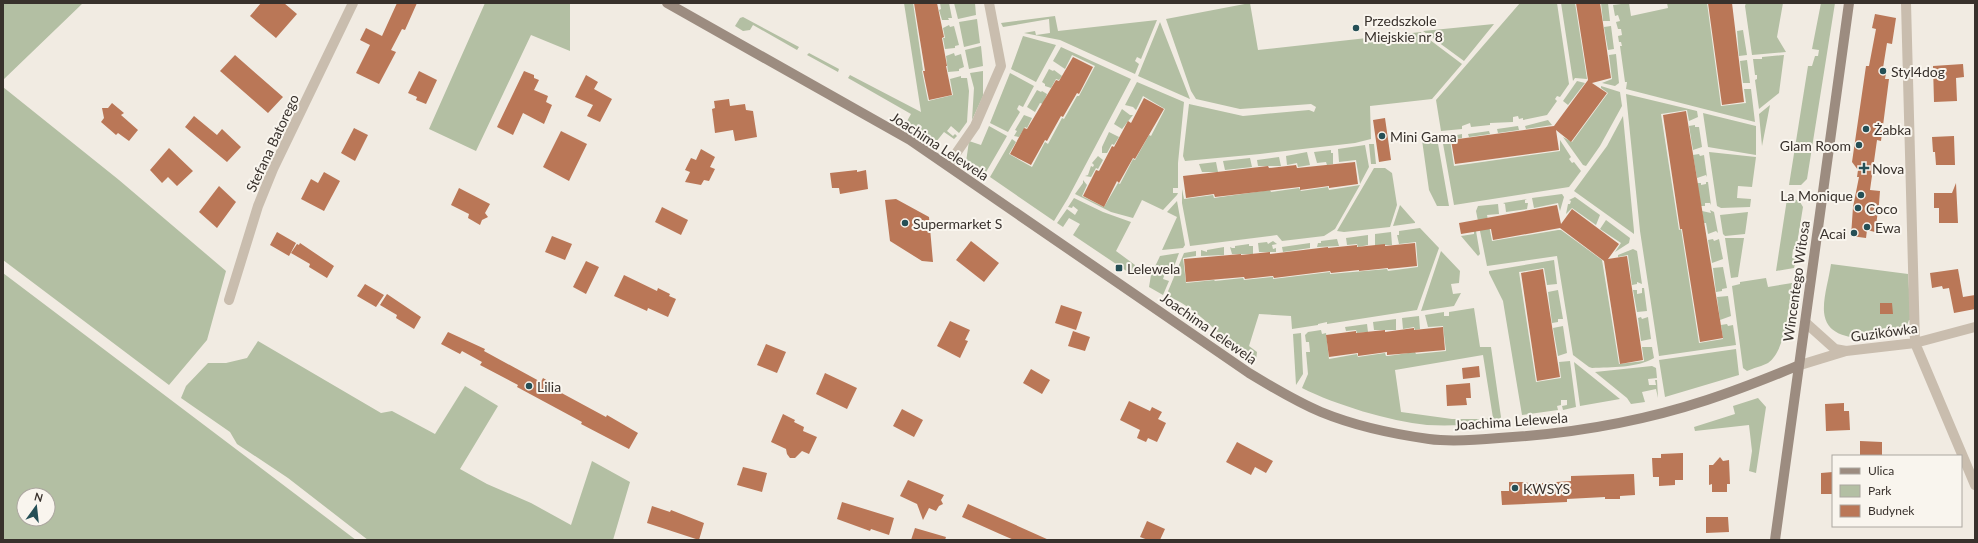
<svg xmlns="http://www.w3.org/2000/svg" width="1978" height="543" viewBox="0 0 1978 543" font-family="Lato,sans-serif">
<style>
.green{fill:#b3bfa3;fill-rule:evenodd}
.building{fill:#ba7757}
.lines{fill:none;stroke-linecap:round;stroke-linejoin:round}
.street{stroke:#c9bdae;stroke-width:10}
.secondary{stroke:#9c8c80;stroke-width:10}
.poi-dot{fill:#254f56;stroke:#f9f5ee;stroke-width:1.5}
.labels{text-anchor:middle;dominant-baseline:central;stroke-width:4;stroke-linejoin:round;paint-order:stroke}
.poi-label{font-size:14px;fill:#38312c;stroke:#f9f5ee;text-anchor:start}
.street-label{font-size:14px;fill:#38312c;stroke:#f9f5ee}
</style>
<rect width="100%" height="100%" fill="#f1ebe2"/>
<path class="green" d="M3,3H83L3,80Z
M485,3H570V51L531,35L476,151L429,129Z
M904,3H913L923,70L922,71L928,101L953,95L950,79L961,76V78H967L969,91L967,122L959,133L951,126L947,131L953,136L955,134L957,136L954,139L944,132L936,142L906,123L911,114L848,78L850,75L921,112Z
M940,3H949L952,18H948L949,20H942L939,10L941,9Z
M954,3H975L976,15L958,19Z
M1250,3L1258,50L1421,32L1422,34L1462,64L1432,99L1370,106L1371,139L1355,143L1260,154L1185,161L1183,156L1189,104L1243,116L1309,110L1314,112L1316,107L1311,104L1240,109L1196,99L1191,91L1166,19Z
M1520,3H1557L1569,84L1560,97L1557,96L1555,99L1557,101L1547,115L1523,120V118L1519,119L1518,116L1513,117V122L1490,123V125L1471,127L1470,123L1462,126V129L1441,131L1436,100Z
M1561,3H1575L1587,79L1575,78L1573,81Z
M1601,3H1608L1610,21H1603Z
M1629,3L1631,16L1668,8L1667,3H1707L1721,106L1746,103L1744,89H1751L1755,122L1626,89L1627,82H1625L1620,46H1622L1621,42H1619L1618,36L1622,35L1621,29H1618L1616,22L1620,21L1618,15L1615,16L1613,5Z
M1746,3H1783L1777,37L1786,52L1752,55L1745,6Z
M1821,3H1835L1807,179L1801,185H1789L1808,66H1812L1815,56H1818L1819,50L1812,49Z
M1055,16L1058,31L1157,20L1141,59L1137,57L1135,61L1139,64L1135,74L1060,40L1024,33L1035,31L1036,35L1050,33L1049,19L1003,27L1001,23Z
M743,17L799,47L797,50L753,25L750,30L743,31L735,26L740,18Z
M977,19L980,43L964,47L959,22Z
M1160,22L1190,99L1138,76Z
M1494,24L1464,61L1423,31Z
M949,25L950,27L954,26L959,45L955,46V48L945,49L943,38H945L943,28Z
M1611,26L1614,49L1608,50L1604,27Z
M1743,30L1747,55L1739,56L1737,31Z
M1023,36L1056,45L1036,82L1011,69Z
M981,46L983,66L969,69L965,50Z
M1061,47L1131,79L1068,198L1054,221L990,177L1012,139L1016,142L1009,154L1032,167L1045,142L1048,144L1062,118L1064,119L1077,96H1079L1095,66L1072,55L1065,69L1053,61Z
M809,53L839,69L838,72L807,55Z
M954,53L955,56L961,54L964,67L959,69V71L948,72L946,56Z
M1616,54L1619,83L1615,86L1602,83L1612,79L1609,55Z
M1784,55L1779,93L1759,109L1755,80L1757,79V75H1755L1753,59H1762V57Z
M1747,60L1750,83H1743L1740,61Z
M1049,69L1053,71L1054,70L1062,76L1059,80L1056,79L1051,88L1045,86V84L1042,82Z
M983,71V96L972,120L974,88L970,73Z
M1010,73L1034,86L1023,107L1019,105L1017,109L1020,112L1008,132L990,123Z
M1577,81L1585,83L1568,105L1563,101Z
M1137,82L1184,102L1178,163V188H1173V193H1178L1177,195L1163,210L1142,200L1133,218L1111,212L1075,194L1083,183V180L1087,185L1082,196L1104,207L1118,183L1120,184L1133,159L1135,160L1149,135L1151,136L1165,109L1143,96L1136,110L1133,107L1125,105Z
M1601,86L1620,92L1622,106L1600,146L1586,166L1583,165L1563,137L1572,142L1608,93L1601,88Z
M3,87L119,180L226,271L207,340L169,385L3,260Z
M1037,90L1041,92L1042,91L1047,94L1043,104L1040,103L1035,112L1027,107Z
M1626,94L1697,111L1698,117L1689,121L1687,110L1661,114L1679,230L1681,229L1699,343L1723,339L1721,325L1727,324L1728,326L1733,325L1736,345L1659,356L1640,231Z
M1770,105L1762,146L1759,114Z
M1122,109L1130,115H1133L1122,129L1114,124Z
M1703,113L1756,126V155L1708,147Z
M1024,115L1032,118L1027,128L1025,127L1019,137L1014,136L1017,131L1015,130Z
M1623,116L1634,231V234L1574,191L1607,146Z
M1548,120L1552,125L1526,129L1525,126Z
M1695,125V127H1699L1702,147L1693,150L1689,126Z
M989,126L1007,136L985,174L966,162L969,141L981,145Z
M1518,126L1519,130L1498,133L1497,129Z
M1489,131L1490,134L1469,137L1468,134Z
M1109,132L1119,137L1114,145L1112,144L1107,153H1102V147Z
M1462,134V138L1450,140L1454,166L1560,151V140L1571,157L1569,159L1572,163L1574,162L1581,171L1569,187L1454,205L1442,138Z
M1437,138L1449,206H1437L1429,190L1422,140Z
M1369,144H1374L1376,164H1371Z
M1365,145L1369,167L1360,184L1356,160L1339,162L1338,149Z
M1331,150V153H1333V164L1327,165L1326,162L1317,163L1314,152Z
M1307,152L1310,165L1298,167L1297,163L1287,165L1286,156Z
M1709,152L1756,157L1752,187L1738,186L1737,198L1751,199L1750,207L1721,208L1717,206Z
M1699,154L1700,156L1704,155L1707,177L1706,175L1697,178L1693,155Z
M1098,156L1103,160L1098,169L1096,168L1091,177L1085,176L1088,175L1091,166L1093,167L1094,165L1092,163Z
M1279,157L1281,166H1258L1257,160Z
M1250,158L1252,167L1225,170L1223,161Z
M1216,162L1218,172H1202L1199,164Z
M1374,168H1385L1392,173L1397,205L1390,227L1344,232L1337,231Z
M1706,182H1708L1711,205L1710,203H1705V206H1701L1697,183H1701V185L1706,184Z
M1360,185L1335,229L1324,236L1282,241L1277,235L1190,246L1182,203V189L1184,199L1213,195L1214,198L1270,190L1271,192L1299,188L1301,191L1328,187L1329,190Z
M1562,194L1564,197L1560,211L1558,203L1534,208L1532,198Z
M1575,197L1600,215L1596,225L1572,208L1566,214L1568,204H1570L1571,201L1569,200Z
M1074,198L1103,212L1131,222L1116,251L1135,265L1132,274H1131L1073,235L1080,224L1069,218L1063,227L1057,223L1067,209L1075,215L1078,210L1073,206L1072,208L1068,207Z
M1793,198L1800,202L1803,207L1796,250L1793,249L1792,258L1796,259L1794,268L1776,271L1787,199Z
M1527,199L1525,200V203H1528L1527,209L1506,212L1505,204L1503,203Z
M1177,201L1185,245L1183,248L1162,250L1177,217L1167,212Z
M1498,204L1499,214L1487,215L1492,241L1558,230H1561L1602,260L1619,364L1644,361L1642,347H1652L1654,358C1637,368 1611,367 1592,368L1589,367L1573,355L1557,256L1487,266L1476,211L1478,206Z
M1400,205L1415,222V223L1393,226Z
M1710,210L1714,212L1718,233L1716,231L1708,234L1706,223H1704L1702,211L1711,213Z
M1748,212L1745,234L1725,236L1723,234L1720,215Z
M1606,220L1630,238L1629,243L1615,252L1621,243L1600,229Z
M1420,228L1439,248L1417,310L1327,324V322L1318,324V325L1292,329L1291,316L1259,314L1249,346L1257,352L1256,360C1249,356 1241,352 1235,347C1213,330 1194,305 1166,296L1184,253L1196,251V256L1183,258L1186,283L1214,280L1215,281L1243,278L1244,280L1273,277V279L1330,272V274L1387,269L1388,271L1418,267L1416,242L1399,244L1397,235H1399V231Z
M1474,231H1476L1480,254L1478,256L1461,236L1474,234Z
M1391,232L1392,245H1375V234Z
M1368,235V245L1358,247L1357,244L1347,245L1346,238Z
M1725,238H1744L1738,277L1731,278Z
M1337,239L1339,246L1317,247L1318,243H1321V241Z
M1713,239L1714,241L1719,239L1723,259L1712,263L1708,240Z
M1273,241L1277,244L1272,245L1273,249L1276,248V252H1259L1258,243L1267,242L1268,244Z
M1310,243V248L1283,252L1282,247Z
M1249,244V246H1253V254H1232L1230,247L1232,248H1235V246Z
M1224,247V255L1201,256V250L1207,252V250Z
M1633,249L1637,251L1642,284L1637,282V284L1632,285L1628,255L1618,257V255Z
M1441,251L1460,271L1459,283L1451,284L1453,294L1461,293L1454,306L1421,311Z
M1179,253L1171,275L1165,273L1163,279L1169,281L1163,295L1149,287L1151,275L1160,256Z
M1554,260L1557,284L1547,285L1544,268L1519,272L1536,382L1561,378L1559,362L1570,361L1576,407L1563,410L1562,406L1567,405V400H1561V405L1557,406L1558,410L1522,415L1503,301L1489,273V271Z
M1831,264L1908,274L1911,320H1909L1904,333L1901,336C1878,337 1827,347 1824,312C1823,297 1829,279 1831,264Z
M1723,267L1727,288L1722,289V291L1716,292L1713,268Z
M3,273L356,540H3ZM24,495H48V519H24Z
M1766,278L1768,287L1792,283C1789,305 1786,351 1768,363C1765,365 1751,369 1747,371L1743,368L1732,286L1740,284V282Z
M1642,288H1644L1647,311L1637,312L1633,290H1637V294L1642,293Z
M1558,290L1563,319H1558V322L1552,323L1548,292Z
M1728,296L1731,316L1720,320L1717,297Z
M1474,308L1480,347H1491L1501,417L1498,424L1486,423L1485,419L1493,418L1483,355L1395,370L1401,412L1452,419H1479V425C1462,425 1444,426 1427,425C1389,421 1336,405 1302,388L1308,374L1306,352H1310L1309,342H1306L1305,335L1308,332L1321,330L1322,334L1326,333L1329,359L1357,354L1358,357L1385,353L1386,356H1388L1415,352L1416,354L1446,351L1443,326L1428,327L1425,315L1444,312V316H1449V312Z
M1419,316L1420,329L1415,330L1414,327L1403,329L1402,318Z
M1641,317L1642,319L1648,317L1651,339L1641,341L1638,318Z
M1396,319V330H1374L1373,322Z
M1367,324L1368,332L1357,333L1356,330L1346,331L1345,327Z
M1563,326L1567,353L1558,356L1553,328Z
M1301,333L1303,374L1296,385L1293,334Z
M258,341L381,413L392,411L435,434L465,386L498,406L460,469L487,484L531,503L571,525L592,461L630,482L613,540H368L288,478L237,444L230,432L181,398L186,386L208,363H226L247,358Z
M1736,349L1739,375L1665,397L1659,360Z
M1574,362L1620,399L1580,406Z
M1652,366L1656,368L1657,378L1648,379L1649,385H1656L1655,380H1657L1658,398L1656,389L1642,392L1645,402L1631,404L1627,398L1595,372Z
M1758,398L1766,407L1756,473L1749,471L1752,451L1749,425L1695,431L1694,427L1735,414L1733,406Z"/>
<path class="building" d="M261,3H284L297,14L276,38L250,16Z
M397,3H417L405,30L402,29L391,50L396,52L379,84L356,73L370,45L360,40L366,28L382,36Z
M914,3H937L944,37L942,38L947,66H946L952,95L929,100L923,71H925Z
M1576,3H1600L1611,78L1592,83L1607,93L1571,142L1556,130L1559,150L1455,164L1451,140L1554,126L1588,80Z
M1708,3H1732L1744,102L1722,105Z
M1875,14L1896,18L1892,44L1887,43L1883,68H1887L1885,79H1889L1881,141L1877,140L1870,190L1880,191L1879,204L1875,232L1867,230L1866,238L1851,236L1853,207L1859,177H1857L1858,170L1852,162L1866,66H1869L1876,29L1872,28Z
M235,55L283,97L268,113L220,71Z
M1073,57L1093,67L1079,94L1077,93L1063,117L1061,116L1047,141L1045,140L1031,165L1010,154L1024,128L1027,129L1056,80L1059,81Z
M1963,64L1964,77L1956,78L1957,101L1934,102L1933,66Z
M419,71L437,80L426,104L416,100L417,97L408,93Z
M524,71L534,75V78L539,80L534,90L548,96L546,102L552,105L544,124L523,113L513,135L497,127Z
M586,75L598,82L594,89L612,99L600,122L587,116L593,105L575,97Z
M1144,98L1164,109L1135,159L1133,158L1119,183L1117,181L1104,207L1083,196L1096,170L1099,171L1112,146L1114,147L1128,121L1131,123Z
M729,99L730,106L745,104L746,110L753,111L757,137L735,141L733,130L715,133L712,109L715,108L714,101Z
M112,103L124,113L121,115L138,130L129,141L118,133L116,135L101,122L104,118L102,108H108Z
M1686,111L1723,338L1700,342L1682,229H1680L1663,115Z
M194,116L217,135L222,129L241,147L227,162L185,127Z
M1385,118L1391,160L1379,162L1373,120Z
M354,128L368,135L355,161L341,153Z
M561,131L587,144L569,181L543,167Z
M1954,136L1955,165H1936L1935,152H1933L1932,137Z
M169,148L193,171L177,186L168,177L162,183L150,170Z
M701,149L715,157L710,167L715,169L709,181L704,180L701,185L685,182L690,172L685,170L691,158L696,160Z
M1355,162L1358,184L1329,188V186L1300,190V187L1215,197L1214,194L1186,198L1183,176L1268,166L1269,168L1296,165L1297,168Z
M857,170V172L866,170L868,189L840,194L839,188H832L830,173Z
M324,172L340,181L324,211L301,199L311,179L318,183Z
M1956,183L1958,223H1939V208H1934V193H1952Z
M219,186L236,202L217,228L199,212Z
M459,188L490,204L485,213L488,217L482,220L480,225L468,218L469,214L451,205Z
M896,199L929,217L933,262L922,261L890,241L885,200Z
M1557,205L1561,224L1572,209L1619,244L1608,259L1627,256L1643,360L1620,364L1604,261L1560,228L1493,240L1491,229L1461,234L1459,223Z
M662,207L688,220L681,235L655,222Z
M277,232L296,243L289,256L270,245Z
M552,236L572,244L565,260L545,252Z
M971,241L999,263L984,282L956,260Z
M300,243L334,266L327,278L309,267L310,264L291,253L297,244L299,245Z
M1415,243L1417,266L1388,269V268L1359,271V270L1331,273L1330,271L1274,278L1273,276L1245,279L1244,277L1186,282L1184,259L1241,254V255L1270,252V254L1328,247V248L1357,245V247L1385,244V246Z
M586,261L599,267L586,294L573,287Z
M1543,269L1560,377L1537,381L1521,273Z
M1958,269L1963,297L1975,295V309L1954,313L1949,288L1943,289L1942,286L1932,288L1930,273Z
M624,275L657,291L658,288L670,294L669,296L676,299L668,317L648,308L647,311L614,296Z
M365,284L384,295L376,307L357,296Z
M387,294L421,317L414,329L396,318L397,315L380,305Z
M1880,303H1892L1893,314H1880Z
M1061,305L1082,312L1076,330L1055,323Z
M950,321L970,330L965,340L968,341L960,358L937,346Z
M1443,327L1445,350L1387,355V352L1358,356V353L1329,357L1326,335L1356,331V333L1385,330V332L1414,328V330Z
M1073,331L1090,337L1085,351L1068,346Z
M448,332L485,349L484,351L541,382L543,378L558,387L556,390L606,417L607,415L638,433L629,449L581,424L582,422L517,387L518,385L480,365L482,362L462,351L460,354L441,344Z
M766,344L786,352L777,373L757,365Z
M1479,366L1480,377L1463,379L1462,368Z
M1031,369L1050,380L1042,394L1023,383Z
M825,373L857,388L847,409L816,394Z
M1470,383L1471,398H1466L1467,405L1447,406L1446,385Z
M1129,401L1150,411L1152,407L1162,412L1158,419L1166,423L1157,442L1148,438L1146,442L1137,438L1140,430L1120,420Z
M1844,403V411H1849L1850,430L1826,431L1825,404Z
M902,409L923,420L914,437L893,426Z
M783,414L795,420L794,422L804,427L803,431L817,437L809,454L802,451L795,458H790L787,454L786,449L771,442Z
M1860,441L1882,442V456H1860Z
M1237,442L1273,461L1266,473L1255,467L1251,475L1226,462Z
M1683,453V480H1675V485L1659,486V477H1653L1652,458H1661V454Z
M1720,457L1723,461L1729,460L1730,484H1727V492H1712V484L1709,485V465H1713Z
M743,467L767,473L762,492L737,485Z
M1833,472V494H1821V473Z
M1634,474L1635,495L1620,496V499H1605V497L1567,499V502L1502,505L1501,491H1509V482H1527L1528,484L1571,481V476Z
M908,480L944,495L941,500L943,504L939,506L936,511L929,508L923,520L917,504L900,496Z
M842,502L894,518L889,535L871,529L870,531L837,519Z
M968,504L1009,522L1049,540H1014L1000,534L962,517Z
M652,506L670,512L671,510L704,523L699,540L647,523Z
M1706,517H1728L1729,532L1706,533Z
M1147,521L1165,529L1160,540H1148L1140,537Z
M915,528L946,537L945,540H911Z"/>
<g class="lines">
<path class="street" d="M1906,3L1915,343L1975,485
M948,165L975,126L1001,66L989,3
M229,300L258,206L273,169L353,3
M1806,323L1835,349L1846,351
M1797,366L1846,351L1915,343L1975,327"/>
<path class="secondary" d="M667,3L910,140L1249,373C1272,387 1295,401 1321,412C1355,426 1393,434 1429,439C1451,442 1477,440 1499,438C1569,434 1640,422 1707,400C1738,390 1768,378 1797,366
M1775,540C1799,361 1823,182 1849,3"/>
</g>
<g class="poi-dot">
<circle cx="1356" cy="28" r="4"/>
<circle cx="1883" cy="71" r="4"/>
<circle cx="1866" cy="129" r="4"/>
<circle cx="1382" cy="136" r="4"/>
<circle cx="1859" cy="145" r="4"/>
<path d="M1862 162h4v4h4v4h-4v4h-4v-4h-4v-4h4z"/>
<circle cx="1861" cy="195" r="4"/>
<circle cx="1858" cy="208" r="4"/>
<circle cx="905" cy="223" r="4"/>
<circle cx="1867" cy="227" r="4"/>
<circle cx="1854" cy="233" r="4"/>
<rect x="1115" y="264" width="8" height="8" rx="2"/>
<circle cx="529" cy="386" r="4"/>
<circle cx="1515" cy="488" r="4"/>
</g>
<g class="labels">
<g class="poi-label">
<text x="1364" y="20">Przedszkole<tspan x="1364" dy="16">Miejskie nr 8</tspan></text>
<text x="1891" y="71">Styl4dog</text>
<text x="1874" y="129">Żabka</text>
<text x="1390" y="136">Mini Gama</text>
<text x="1851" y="145" text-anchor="end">Glam Room</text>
<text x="1872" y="168">Nova</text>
<text x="1853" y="195" text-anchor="end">La Monique</text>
<text x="1866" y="208">Coco</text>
<text x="913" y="223">Supermarket S</text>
<text x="1875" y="227">Ewa</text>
<text x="1846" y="233" text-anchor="end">Acai</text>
<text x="1127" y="268">Lelewela</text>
<text x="537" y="386">Lilia</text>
<text x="1523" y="488">KWSYS</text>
</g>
<g class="street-label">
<text transform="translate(272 143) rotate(-65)">Stefana Batorego</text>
<text transform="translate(940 146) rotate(33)">Joachima Lelewela</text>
<text transform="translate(1796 281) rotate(-82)">Wincentego Witosa</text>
<text transform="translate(1209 328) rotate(35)">Joachima Lelewela</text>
<text transform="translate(1884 332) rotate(-8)">Guzikówka</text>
<text transform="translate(1511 421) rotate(-4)">Joachima Lelewela</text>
</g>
</g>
<rect width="1978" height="543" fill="none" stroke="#38312c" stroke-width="8"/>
<rect x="1832" y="455" width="130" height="72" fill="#f9f5ee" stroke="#aca7a0"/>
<rect x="1840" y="468" width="20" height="6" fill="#9c8c80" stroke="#aca7a0"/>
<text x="1868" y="475" font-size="12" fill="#38312c">Ulica</text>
<rect x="1840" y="485" width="20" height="12" fill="#b3bfa3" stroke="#aca7a0"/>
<text x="1868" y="495" font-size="12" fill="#38312c">Park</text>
<rect x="1840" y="505" width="20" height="12" fill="#ba7757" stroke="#aca7a0"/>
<text x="1868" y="515" font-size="12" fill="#38312c">Budynek</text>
<g transform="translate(36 507) rotate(15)"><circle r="19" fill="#f9f5ee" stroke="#aca7a0"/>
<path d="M0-3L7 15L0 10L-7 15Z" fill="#254f56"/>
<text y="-6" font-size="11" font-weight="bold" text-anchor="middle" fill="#38312c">N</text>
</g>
</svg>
